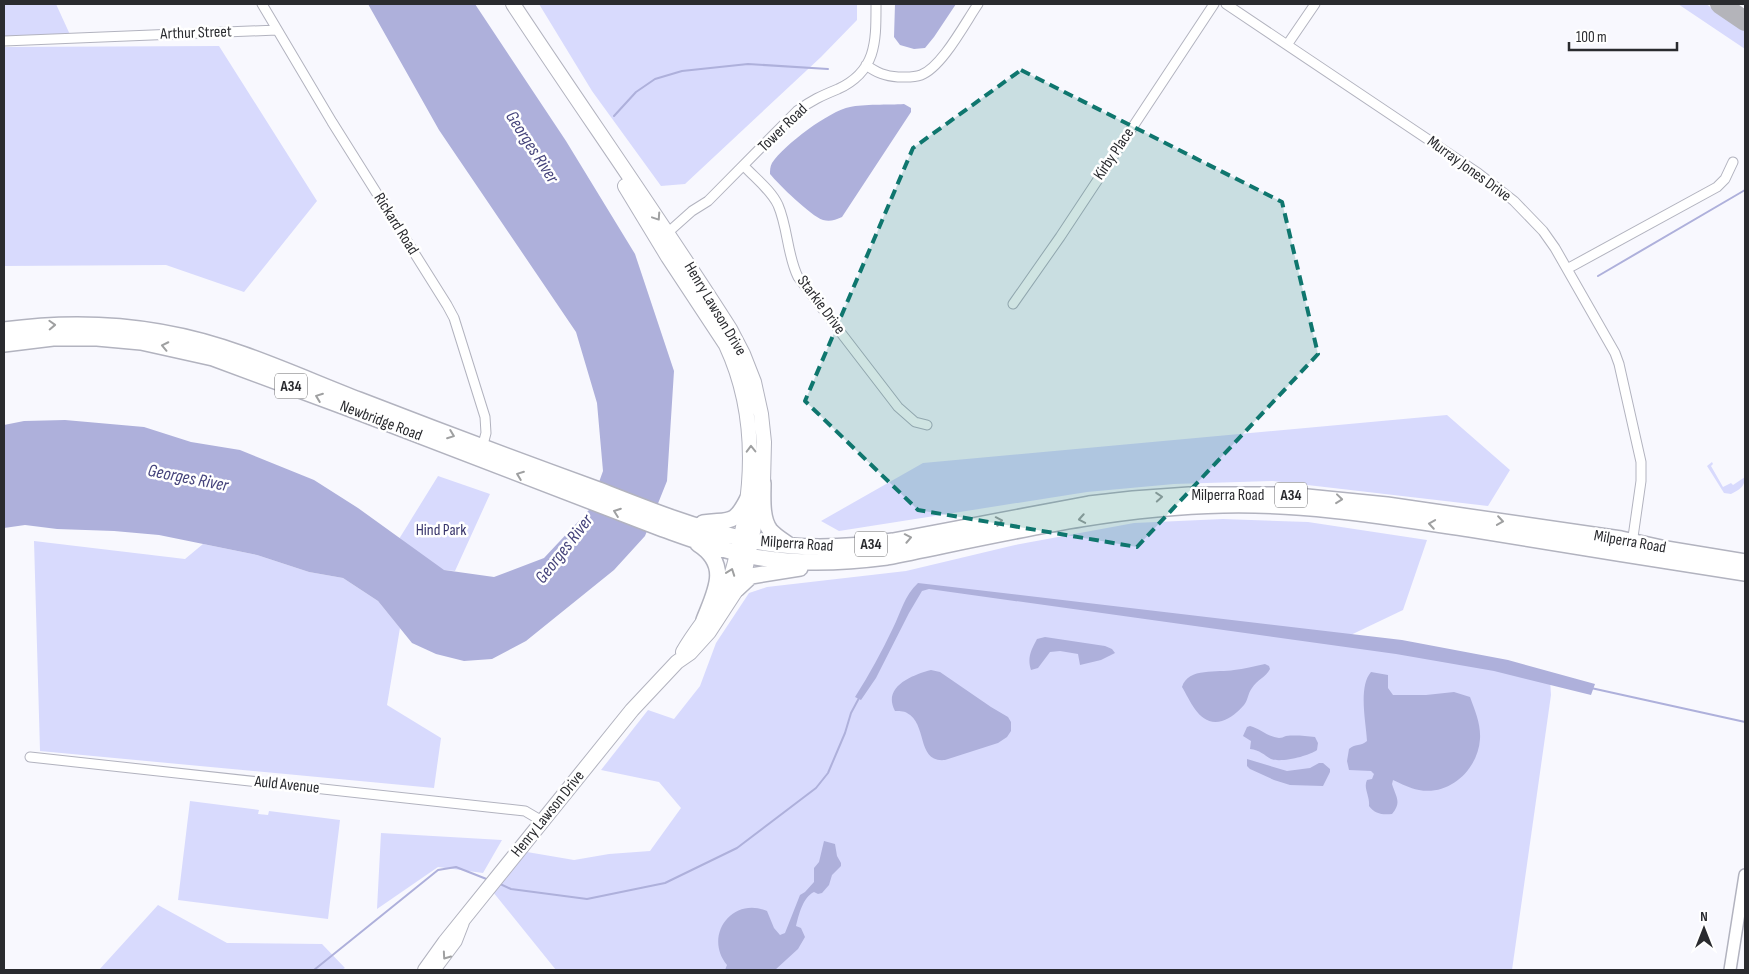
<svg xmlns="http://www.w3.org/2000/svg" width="1749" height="974" viewBox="0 0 1749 974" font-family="'Sofia Sans Condensed',sans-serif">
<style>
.green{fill:#d8dafd}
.water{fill:#aeb0db}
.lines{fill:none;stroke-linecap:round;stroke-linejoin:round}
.stream{stroke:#aeb0db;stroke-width:2}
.taxiway{stroke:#b4b4ba;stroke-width:20}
.street-casing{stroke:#b2b3bf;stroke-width:11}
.secondary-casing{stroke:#b2b3bf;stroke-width:14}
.primary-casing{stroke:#b2b3bf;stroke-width:16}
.highway-casing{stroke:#b2b3bf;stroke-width:18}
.street{stroke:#fff;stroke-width:9}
.secondary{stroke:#fff;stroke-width:11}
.primary{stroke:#fff;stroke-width:14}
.highway{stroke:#fff;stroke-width:15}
.oneway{stroke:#9fa0a1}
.marked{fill:#0f766e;fill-opacity:0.2;stroke:#0f766e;stroke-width:4;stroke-dasharray:10 6;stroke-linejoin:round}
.labels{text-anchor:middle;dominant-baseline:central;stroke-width:5;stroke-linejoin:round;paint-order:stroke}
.shield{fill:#fff;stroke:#6a6b6d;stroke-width:1}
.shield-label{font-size:15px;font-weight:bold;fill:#2a2b2f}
.street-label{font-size:16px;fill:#2a2b2f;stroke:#fff}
.park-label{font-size:16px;fill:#37346a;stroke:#fff}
.water-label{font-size:18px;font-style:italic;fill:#45437b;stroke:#fff}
</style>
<rect width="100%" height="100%" fill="#f8f8fe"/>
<path class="green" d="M4,4H56L72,39L4,41Z
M539,4H857V20L821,57L685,184L661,186L592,91Z
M1678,4H1706L1745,30V49Z
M219,46L317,201L244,292L166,265L4,266V47Z
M1447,415L1510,470L1488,506L1273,481L1174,484L1087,492L839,531L821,521L923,463Z
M1712,462L1713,464L1711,466L1723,487L1731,483L1733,485L1745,477C1745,487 1739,490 1731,494L1724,493L1707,466Z
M438,476L490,494L455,571L443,570L399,539Z
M1223,519L1308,522L1427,540L1403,610L1336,642L1550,679L1551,695L1512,970H556L493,892L527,852L574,860L609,854L650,851L681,808L659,782L601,770L648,710L674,719L700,686L716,643L749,593L767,587L906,571L1015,545L1134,523Z
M34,541L185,559L203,544L257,555L309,572L343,578L378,601L400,628L387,705L441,738L434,788L40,751Z
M190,801L259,810L258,814L268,815L269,811L340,820L328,919L178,900Z
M381,833L502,840L483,873L438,867L377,909Z
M158,905L227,943L322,944L345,968L341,970H99Z"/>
<path class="water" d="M368,4H475L566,141L635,254L674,371L667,481L645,536L614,570L526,641L492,659L464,661L436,654L412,643L378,601L343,578L309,572L257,555L159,535L114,531L57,529L25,525L4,528V425L24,421L65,420L144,427L191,442L240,450L314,480L358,508L444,570L494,577L544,558L589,510L603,471L597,403L576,332L439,130Z
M895,4H956L934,37L925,48L914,49L900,45L894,37Z
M904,104L911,108V112L842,217C835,220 830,222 823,220C811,216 778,184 770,174C770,170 770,167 772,163C784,145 829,111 850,107C863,104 889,105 904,104Z
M918,583L1402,640L1508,660L1595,684L1591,695L1494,671L1396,654L929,589L922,591L909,613L876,678L861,700L855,697C869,675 882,651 893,628C901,612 904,596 918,583Z
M1045,637L1105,646L1112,649L1115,653L1101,660L1080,665L1078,654L1060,651L1050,652L1038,668L1031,670C1027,658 1031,650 1037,639Z
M1265,664L1269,666L1270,669C1266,677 1257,680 1252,688C1248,693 1248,700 1244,705C1238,712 1231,718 1222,721C1200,727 1191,702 1182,687C1188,667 1218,673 1234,670C1244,669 1254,666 1265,664Z
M931,670L940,672L991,707L1008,717L1011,722V731L1007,737L998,743L945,760C916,763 928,724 907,713C904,711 898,711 895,711C882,687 912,675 931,670Z
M1371,672L1388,675V688L1393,695H1426L1454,692L1470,697C1475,711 1481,724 1480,739C1478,770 1449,796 1419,790C1409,788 1402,784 1393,780L1392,784C1396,797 1402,802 1392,814C1382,815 1375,814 1369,806C1370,796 1363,788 1367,780L1372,779L1374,774L1371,771L1349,770L1347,761L1349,749C1354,744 1362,746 1367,741C1366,722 1358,687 1371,672Z
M1250,726C1261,729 1268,737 1279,738C1282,738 1283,737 1286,736C1295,735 1306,736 1315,737L1318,743L1317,750C1309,756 1281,763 1271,759C1264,755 1260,750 1250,749L1251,741L1243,736L1247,727Z
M1247,759L1287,771L1310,768L1319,763H1323L1330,769V772L1323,786L1290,785L1274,780L1250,769L1247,766Z
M824,841L835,844L837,856L841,863V866L832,875L829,885L822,893L818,894L814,892C803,897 799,914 796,926L801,928L805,937L798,949L775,970H725L727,965C703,936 732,896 767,911L774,928L780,935L785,933L800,895L805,892L814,882V868L819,862Z"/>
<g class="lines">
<path class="stream" d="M614,116L636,92L655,79L682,71L748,64L828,69
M1598,276L1745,190
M1591,688L1745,722
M498,883L511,889L587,899L665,883L737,848L816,788L828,773L845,733L851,713L859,698
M314,970L438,870L456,867L489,880"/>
<path class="taxiway" d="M1720,4L1745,21"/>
<defs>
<path id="street" d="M262,4L332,122L447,305L454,318L485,417L486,433L481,452
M1226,4L1478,173L1514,201L1543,231L1555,248L1615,353L1619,364L1641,462V481L1632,544
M4,41L277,30
M1287,45L1315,4
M866,65C877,73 885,76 898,77C905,77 913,78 921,75C942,67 965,23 978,4
M744,166C755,178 771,190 778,205C788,228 787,255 798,277L898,407L915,422L927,425
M664,236L692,211L708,201L797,111C812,100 821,96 838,89C877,71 876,41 876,4
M1567,269L1717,187L1725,179L1733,162
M1013,304L1060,237L1214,4
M30,757L525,811L542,821
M436,970L457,942L464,924"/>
<path id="secondary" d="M1730,970L1745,875"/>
<path id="primary" d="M625,186L668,257L726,345C753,403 755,465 743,527C739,544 736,562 730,579C718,606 697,627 683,652
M425,970L445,942L632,710L677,662L690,653L709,632L737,589L746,566L763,483L764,442L761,414L754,382L743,354L730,329C660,219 585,113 513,4"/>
<path id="highway" d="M4,330C84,319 166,326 242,354C282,368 320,385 359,400C439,431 519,461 599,490C645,508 692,527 740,538C790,550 842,549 893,541L1089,504L1133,499L1189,495H1287L1387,505L1621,539L1666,549L1745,562
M4,344L53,338H97L141,342L213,358L348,408L663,529C691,539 720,550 750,556C796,565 841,563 887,557C997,535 1110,507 1223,505C1306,503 1388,517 1470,529C1562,544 1653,559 1745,573
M763,483C763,497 761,518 770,530C775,536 782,540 789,545
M703,523C730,519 734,526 748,498
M698,544C731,565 715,592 704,620
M737,589L751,576L800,568"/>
</defs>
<use href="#street" class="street-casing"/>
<use href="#secondary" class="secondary-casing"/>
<use href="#primary" class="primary-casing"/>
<use href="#highway" class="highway-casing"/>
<use href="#street" class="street"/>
<use href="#secondary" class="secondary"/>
<use href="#primary" class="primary"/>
<use href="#highway" class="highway"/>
</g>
<defs><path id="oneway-chevron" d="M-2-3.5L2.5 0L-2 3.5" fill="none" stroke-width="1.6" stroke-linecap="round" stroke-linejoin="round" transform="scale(1.25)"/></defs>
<g class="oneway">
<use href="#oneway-chevron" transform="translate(657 217) rotate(56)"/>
<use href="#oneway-chevron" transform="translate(52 325) rotate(-2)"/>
<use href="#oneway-chevron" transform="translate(165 346) rotate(-168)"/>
<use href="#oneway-chevron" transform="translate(319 397) rotate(-159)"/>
<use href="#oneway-chevron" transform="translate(451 435) rotate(21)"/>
<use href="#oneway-chevron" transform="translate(751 449) rotate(-91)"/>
<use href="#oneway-chevron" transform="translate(520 475) rotate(-159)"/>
<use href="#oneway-chevron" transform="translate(1159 497) rotate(-4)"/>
<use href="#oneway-chevron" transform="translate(1339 499) rotate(6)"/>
<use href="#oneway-chevron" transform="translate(617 512) rotate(-160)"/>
<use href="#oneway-chevron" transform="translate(1082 519) rotate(170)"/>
<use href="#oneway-chevron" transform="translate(999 521) rotate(-11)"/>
<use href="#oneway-chevron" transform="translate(1500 521) rotate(8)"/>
<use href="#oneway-chevron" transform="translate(1432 524) rotate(-171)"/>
<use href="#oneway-chevron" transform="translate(908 538) rotate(-11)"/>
<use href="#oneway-chevron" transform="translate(731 572) rotate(-70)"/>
<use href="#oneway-chevron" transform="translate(446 956) rotate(125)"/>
</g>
<path class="marked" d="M1021,70L1282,202L1318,354L1137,547L918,510L805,401L913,148Z"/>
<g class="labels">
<g class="shield">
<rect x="275" y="373.5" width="32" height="25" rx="4"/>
<rect x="1275" y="482.5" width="32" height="25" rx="4"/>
<rect x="855" y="531.5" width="32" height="25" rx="4"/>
</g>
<g class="shield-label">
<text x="291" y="386">A34</text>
<text x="1291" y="495">A34</text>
<text x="871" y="544">A34</text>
</g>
<g class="street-label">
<text transform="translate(196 33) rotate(-2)">Arthur Street</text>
<text transform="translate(783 128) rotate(-44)">Tower Road</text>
<text transform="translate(1114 154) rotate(-56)">Kirby Place</text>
<text transform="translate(1469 169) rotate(36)">Murray Jones Drive</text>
<text transform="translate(396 224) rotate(58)">Rickard Road</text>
<text transform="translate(821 305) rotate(53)">Starkie Drive</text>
<text transform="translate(715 309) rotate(59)">Henry Lawson Drive</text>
<text transform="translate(381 421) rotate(21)">Newbridge Road</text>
<text x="1228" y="495">Milperra Road</text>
<text transform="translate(1630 542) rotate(10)">Milperra Road</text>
<text transform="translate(797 544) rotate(4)">Milperra Road</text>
<text transform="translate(287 785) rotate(6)">Auld Avenue</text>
<text transform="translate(548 814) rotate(-51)">Henry Lawson Drive</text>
</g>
<g class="park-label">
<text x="441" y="530">Hind Park</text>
</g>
<g class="water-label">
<text transform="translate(532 147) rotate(57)">Georges River</text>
<text transform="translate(188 478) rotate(11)">Georges River</text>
<text transform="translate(564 549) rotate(-52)">Georges River</text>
</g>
</g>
<rect width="1749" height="974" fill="none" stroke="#2a2b2f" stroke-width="10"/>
<g transform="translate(1704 929)" stroke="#ffffff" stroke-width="4" paint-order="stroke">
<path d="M0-4L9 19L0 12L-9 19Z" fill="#2a2b2f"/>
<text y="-8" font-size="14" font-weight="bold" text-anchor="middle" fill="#2a2b2f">N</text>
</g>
<path d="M1569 42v8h108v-8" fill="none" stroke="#2a2b2f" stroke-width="2.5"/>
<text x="1576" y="42" font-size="15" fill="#2a2b2f" stroke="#ffffff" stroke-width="4" paint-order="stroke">100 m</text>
</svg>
